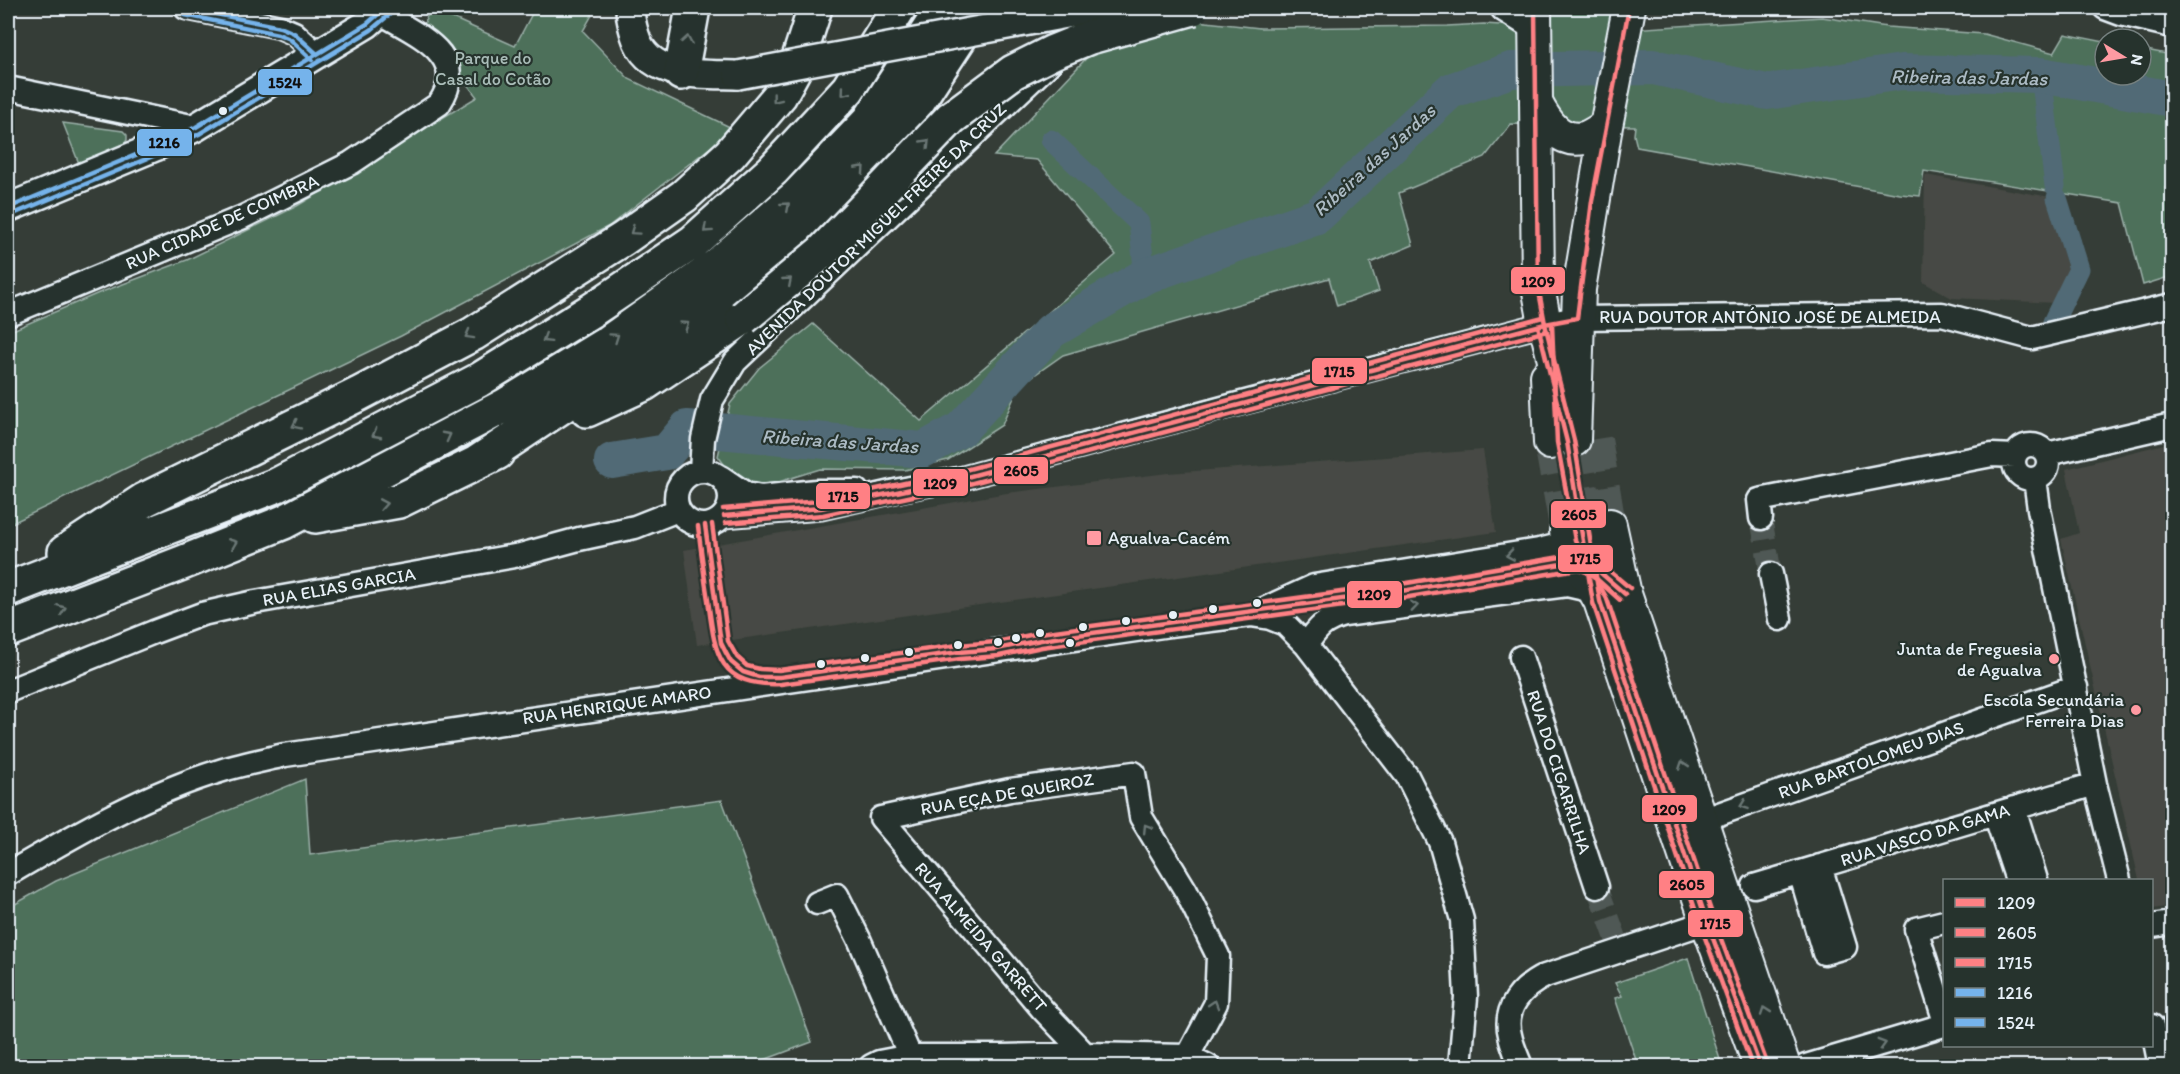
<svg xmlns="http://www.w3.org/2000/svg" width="2180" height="1074" viewBox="0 0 2180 1074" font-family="Itim,sans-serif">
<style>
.built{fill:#474a44}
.green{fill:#4e705a;stroke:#9bb0a9;stroke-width:1.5}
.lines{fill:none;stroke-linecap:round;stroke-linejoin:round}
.canal{stroke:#516a76;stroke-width:21}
.river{stroke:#516a76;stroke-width:36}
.minor-tunnel{stroke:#505854;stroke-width:22;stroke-dasharray:22 11;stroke-linecap:butt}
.secondary-tunnel{stroke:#505854;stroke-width:32;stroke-dasharray:32 16;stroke-linecap:butt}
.minor-casing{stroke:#e8f1f8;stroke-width:27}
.tertiary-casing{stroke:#e8f1f8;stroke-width:32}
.secondary-casing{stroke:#e8f1f8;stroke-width:36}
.trunk-casing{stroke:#e8f1f8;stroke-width:38}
.minor{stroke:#26332d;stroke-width:22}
.tertiary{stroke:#26332d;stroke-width:27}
.secondary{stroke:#26332d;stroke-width:32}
.trunk{stroke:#26332d;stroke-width:33}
.tertiary-bridge-casing{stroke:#e8f1f8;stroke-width:32;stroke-linecap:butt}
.trunk-bridge-casing{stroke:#e8f1f8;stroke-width:38;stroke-linecap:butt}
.tertiary-bridge{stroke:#26332d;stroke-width:27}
.trunk-bridge{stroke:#26332d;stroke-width:33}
.bus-1-casing{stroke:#26332d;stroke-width:9}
.bus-2-casing{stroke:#26332d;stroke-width:9}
.bus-3-casing{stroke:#26332d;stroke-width:9}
.bus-4-casing{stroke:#26332d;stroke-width:9}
.bus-5-casing{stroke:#26332d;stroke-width:9}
.bus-1{stroke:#ff8084;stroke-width:4.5}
.bus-2{stroke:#ff8084;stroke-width:4.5}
.bus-3{stroke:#ff8084;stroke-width:4.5}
.bus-4{stroke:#75b3eb;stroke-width:4.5}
.bus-5{stroke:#75b3eb;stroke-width:4.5}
.oneway{stroke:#6a7674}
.bus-dot{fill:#e8f1f8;stroke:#26332d;stroke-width:2}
.poi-dot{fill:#ff9aa2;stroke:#26332d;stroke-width:2}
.labels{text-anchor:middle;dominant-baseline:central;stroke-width:4.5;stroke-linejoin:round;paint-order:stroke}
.park-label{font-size:18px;fill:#aabdb9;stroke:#26332d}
.street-label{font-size:18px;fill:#e8f1f8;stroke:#26332d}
.poi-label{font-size:18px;fill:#e8f1f8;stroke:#26332d;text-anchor:end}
.water-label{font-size:20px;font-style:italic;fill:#acbbc4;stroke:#26332d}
.line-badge{stroke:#26332d;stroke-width:2}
.pale-badge-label{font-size:16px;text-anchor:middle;font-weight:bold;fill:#111}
</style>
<rect width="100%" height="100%" fill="#353d37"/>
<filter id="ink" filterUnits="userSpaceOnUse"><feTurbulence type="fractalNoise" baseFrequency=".0167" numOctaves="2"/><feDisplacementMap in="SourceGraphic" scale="12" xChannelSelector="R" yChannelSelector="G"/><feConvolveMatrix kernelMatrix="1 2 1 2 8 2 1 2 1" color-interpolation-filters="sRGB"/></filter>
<g filter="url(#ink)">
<path class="built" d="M1925,175L2050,197V210L2070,275L2068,284L2056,303L1952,298L1923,282Z
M2172,442V906L2152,909V880H2139L2061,539L2079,533L2066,469Z
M1483,450L1496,532L697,645L684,550L1007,493L1168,473Z"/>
<path class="green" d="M430,8L515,46L535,8H596L583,31L629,79L734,129L609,226L401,336L8,525V332L99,293L187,260L297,206L477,97L423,27Z
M1547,8H1615L1614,30L1822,17L1887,27L1984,34L2054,53L2065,34L2105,42V75H2141V49L2172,55V185L2165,188L2172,213V276L2143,285L2122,203L1924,171L1920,196L1900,194L1637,147L1634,135L1635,126L1511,124L1485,157L1399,193L1413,245L1370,263L1379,291L1337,306L1329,278L1063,355L1019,386L1002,425L948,460L905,470L820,469L756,489L735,479L718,456L730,404L759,368L813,324L921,421L1116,255L1037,160L994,156L1111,32L1188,20L1260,28L1447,26L1484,24L1547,28Z
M63,123L123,131L127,135V140L122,147L80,166Z
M305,779L310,855L722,800L812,1042L748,1066H8V908L56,881Z
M1688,958L1722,1066H1638L1615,998L1622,996L1615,983Z"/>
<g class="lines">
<path class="canal" d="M2041,75L2055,186
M1051,140L1139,223L1145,276
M2053,322L2079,269L2057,198"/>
<path class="river" d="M612,461L667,452L687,428L923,450L961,429L1051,331L1145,276L1317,216L1450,91L1511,70L1653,67L1767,92L1902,72L2041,75L2172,99"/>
<path class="minor-tunnel" d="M1761,518L1771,574
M1597,887L1616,938"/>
<path class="secondary-tunnel" d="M1596,439L1610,525
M1574,440L1588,528
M1550,443L1566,531"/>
<defs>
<path id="minor" d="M186,8L280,27L294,33L317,54
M2105,8L2121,14L2172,26
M8,88L196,127
M8,314L243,217L351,163L439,104C472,55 415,34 381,13
M2014 462a17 17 0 1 1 34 0a17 17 0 1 1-34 0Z
M2047,454L2172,425
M701,470L703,439L712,400L735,362L1051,62
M676 498a27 27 0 1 1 54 0a27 27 0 1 1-54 0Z
M721,477L746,494L761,497L816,491H857
M2035,479L2039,509L2095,784L2119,880
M724,516L821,508L900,490L963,478L1226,407L1545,324L1577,318L1942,314L2032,338L2172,305
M1761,518L1759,500L1992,455L2015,456
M1771,574L1780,619
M1251,615L1314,586L1539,550L1568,543
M1306,645C1318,628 1323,621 1344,615L1567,585L1589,590L1599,601
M1521,657L1597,887
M8,691L154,632L202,614L255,602L520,555L579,539L635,527L678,510
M2014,808L2036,880
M1995,814L2017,880
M1695,834L1702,820L2076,687
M1800,872L1824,953L1845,947L1820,866
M8,874C76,834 146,793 223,770C243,764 264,760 285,755L1170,625L1251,615L1270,618L1285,624L1306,645L1407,776L1440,842L1462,920L1466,997L1460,1066
M1754,886L2095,784
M817,903L837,895L859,939L910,1056
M1944,922L1916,929L1944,1019
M2152,926L2172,923
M2152,1026L2160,1066
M1085,1054L1043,1010L881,818L1010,790L1134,773L1141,817L1186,891L1218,956L1216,1003L1188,1056
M871,1066L879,1062L910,1056H1003L1085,1054L1188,1056L1208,1066
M1521,1066C1517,1056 1512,1046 1510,1035C1503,1008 1522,987 1545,976L1707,922
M1806,1066L1944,1025"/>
<path id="tertiary" d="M630,8C630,17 632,25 635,35C648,79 701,74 738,75
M1505,8L1535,27
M8,208L155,147L196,127L367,24L385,8"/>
<path id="secondary" d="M1535,8L1538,286L1545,324L1564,401
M1536,103C1546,122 1559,143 1584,138C1592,136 1599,130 1606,126
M1547,376L1550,443
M1574,440L1579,289L1606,126L1629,8
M1610,525L1625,594L1784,1066
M1588,528L1596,576
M1566,531L1568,543L1600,601L1707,922L1760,1066"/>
<path id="trunk" d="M681,73L693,8
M587,410L644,384L743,318
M478,462L734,292L826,208L907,118L979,8
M315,516L399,501L497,453
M65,552L144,500L359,394L473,334L623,239L684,196L730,154L780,95L797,64L815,8
M8,589L277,485L479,380L592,310L693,242L773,170L848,89L899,8
M8,630L182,563L284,522L506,405L609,342L716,266L797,196L869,121L943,8"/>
</defs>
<use href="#minor" class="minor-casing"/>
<use href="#tertiary" class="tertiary-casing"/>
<use href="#secondary" class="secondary-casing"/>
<use href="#trunk" class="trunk-casing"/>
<use href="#minor" class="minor"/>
<use href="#tertiary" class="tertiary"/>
<use href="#secondary" class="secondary"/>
<use href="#trunk" class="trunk"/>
<defs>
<path id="tertiary-bridge" d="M738,75L1099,8"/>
<path id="trunk-bridge" d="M743,318L822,252L951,118L1013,72L1053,52L1090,37L1193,8"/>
</defs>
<use href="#tertiary-bridge" class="tertiary-bridge-casing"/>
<use href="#trunk-bridge" class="trunk-bridge-casing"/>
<use href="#tertiary-bridge" class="tertiary-bridge"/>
<use href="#trunk-bridge" class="trunk-bridge"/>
<defs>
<path id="bus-1" d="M1535,8L1538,286L1545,324L1574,440L1600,601L1707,922L1760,1066
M1577,318L1592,201L1629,8
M724,516L821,508L963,478L1545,324L1577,318
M705,525L721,643L726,653L731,662L743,672L759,677H780L959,652L997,649L1041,640L1408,590L1579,561L1595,568L1625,594"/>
<path id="bus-2" d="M1538,326L1567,442L1593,603L1700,924L1752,1066
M725,523L823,515L965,485L1547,331
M698,526C701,551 704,575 708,600C715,653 717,687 781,684L960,659L999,656L1042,647L1409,597L1578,569L1591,574L1620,600"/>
<path id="bus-3" d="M1552,324L1557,442L1575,540L1607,599L1714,920L1767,1063
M723,509L820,501L961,471L1543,317
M712,524L728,641L737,657L747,666L760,669L779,670L958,645L996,642L1040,633L1407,583L1578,554L1599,562L1630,588"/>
<path id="bus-4" d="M186,8L280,27L294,33L317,54
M8,208L155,147L196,127L367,24L385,8"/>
<path id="bus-5" d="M185,15L278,34L290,39L312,60
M11,215L158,154L199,134L371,30L390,14"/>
</defs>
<use href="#bus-1" class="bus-1-casing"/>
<use href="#bus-2" class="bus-2-casing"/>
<use href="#bus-3" class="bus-3-casing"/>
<use href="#bus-4" class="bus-4-casing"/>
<use href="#bus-5" class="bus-5-casing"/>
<use href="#bus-1" class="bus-1"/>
<use href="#bus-2" class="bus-2"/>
<use href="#bus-3" class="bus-3"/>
<use href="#bus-4" class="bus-4"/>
<use href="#bus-5" class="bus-5"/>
</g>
<defs><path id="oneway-chevron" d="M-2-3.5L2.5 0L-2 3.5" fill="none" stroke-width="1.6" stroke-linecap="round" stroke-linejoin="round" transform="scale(1.5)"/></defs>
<g class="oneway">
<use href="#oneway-chevron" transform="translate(687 40) rotate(-80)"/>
<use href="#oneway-chevron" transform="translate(845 92) rotate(130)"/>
<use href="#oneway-chevron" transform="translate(776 99) rotate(128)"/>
<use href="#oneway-chevron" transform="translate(926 143) rotate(-46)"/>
<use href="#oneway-chevron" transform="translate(861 169) rotate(-48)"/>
<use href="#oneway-chevron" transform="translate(786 206) rotate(-41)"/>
<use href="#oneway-chevron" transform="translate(707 229) rotate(138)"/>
<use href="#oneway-chevron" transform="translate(634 231) rotate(145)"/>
<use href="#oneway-chevron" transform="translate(788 281) rotate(-41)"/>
<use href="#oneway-chevron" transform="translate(685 325) rotate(-34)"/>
<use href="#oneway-chevron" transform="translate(469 335) rotate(151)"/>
<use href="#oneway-chevron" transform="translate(615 337) rotate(-35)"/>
<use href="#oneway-chevron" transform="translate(546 339) rotate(148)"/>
<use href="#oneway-chevron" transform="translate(296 425) rotate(154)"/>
<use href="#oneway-chevron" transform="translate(376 434) rotate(152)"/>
<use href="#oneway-chevron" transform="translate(447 436) rotate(-28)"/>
<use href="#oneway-chevron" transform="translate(383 504) rotate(-10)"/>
<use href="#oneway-chevron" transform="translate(233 543) rotate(-22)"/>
<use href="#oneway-chevron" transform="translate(1510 555) rotate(171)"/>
<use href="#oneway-chevron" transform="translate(1414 606) rotate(-8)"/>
<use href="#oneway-chevron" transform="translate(62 609) rotate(-21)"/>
<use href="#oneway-chevron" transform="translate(1683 765) rotate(-109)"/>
<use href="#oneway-chevron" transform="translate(1744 805) rotate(160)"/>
<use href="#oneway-chevron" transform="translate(1147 828) rotate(-122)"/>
<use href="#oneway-chevron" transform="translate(1214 1004) rotate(-73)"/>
<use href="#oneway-chevron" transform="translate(1765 1011) rotate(-109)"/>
<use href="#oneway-chevron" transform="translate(1882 1044) rotate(-16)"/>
</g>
</g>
<g class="bus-dot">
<circle cx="223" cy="111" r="5"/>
<circle cx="1257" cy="603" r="5"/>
<circle cx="1213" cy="609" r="5"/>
<circle cx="1173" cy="615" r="5"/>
<circle cx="1126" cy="621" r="5"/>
<circle cx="1083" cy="627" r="5"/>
<circle cx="1040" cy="633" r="5"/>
<circle cx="1016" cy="638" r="5"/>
<circle cx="998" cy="642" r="5"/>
<circle cx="1070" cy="643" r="5"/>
<circle cx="958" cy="645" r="5"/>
<circle cx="909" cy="652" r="5"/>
<circle cx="865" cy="658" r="5"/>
<circle cx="821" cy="664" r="5"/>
</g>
<g class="poi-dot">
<rect x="1086" y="530" width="16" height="16" rx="3"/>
<circle cx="2054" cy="659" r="6"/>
<circle cx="2136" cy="710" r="6"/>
</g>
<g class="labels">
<g class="park-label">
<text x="493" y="58">Parque do<tspan x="493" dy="21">Casal do Cotão</tspan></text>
</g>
<g class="street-label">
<text transform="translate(222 222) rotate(-24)">RUA CIDADE DE COIMBRA</text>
<text transform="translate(876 229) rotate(-44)">AVENIDA DOUTOR MIGUEL FREIRE DA CRUZ</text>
<text x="1770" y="317">RUA DOUTOR ANTÓNIO JOSÉ DE ALMEIDA</text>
<text transform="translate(339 587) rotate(-10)">RUA ELIAS GARCIA</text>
<text transform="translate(617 705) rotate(-8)">RUA HENRIQUE AMARO</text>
<text transform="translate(1871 760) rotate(-20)">RUA BARTOLOMEU DIAS</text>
<text transform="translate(1559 772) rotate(72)">RUA DO CIGARRILHA</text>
<text transform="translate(1007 794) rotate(-10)">RUA EÇA DE QUEIROZ</text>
<text transform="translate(1925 835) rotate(-17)">RUA VASCO DA GAMA</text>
<text transform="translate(981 937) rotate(49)">RUA ALMEIDA GARRETT</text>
</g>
<g class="poi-label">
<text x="1108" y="538" text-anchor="start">Agualva-Cacém</text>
<text x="2042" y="649">Junta de Freguesia<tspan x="2042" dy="21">de Agualva</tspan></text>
<text x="2124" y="700">Escola Secundária<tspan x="2124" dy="21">Ferreira Dias</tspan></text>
</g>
<g class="water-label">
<text transform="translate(1969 77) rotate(1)">Ribeira das Jardas</text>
<text transform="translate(1374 160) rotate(-42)">Ribeira das Jardas</text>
<text transform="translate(840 441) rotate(4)">Ribeira das Jardas</text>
</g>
</g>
<g class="line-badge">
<rect x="257" y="68" width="56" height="28" rx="6" fill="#75b3eb"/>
<rect x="136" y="128" width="57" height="29" rx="6" fill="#75b3eb"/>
<rect x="1510" y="266" width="56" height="29" rx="6" fill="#ff8084"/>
<rect x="1311" y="357" width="57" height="28" rx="6" fill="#ff8084"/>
<rect x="993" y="456" width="56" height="29" rx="6" fill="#ff8084"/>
<rect x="912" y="468" width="57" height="29" rx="6" fill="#ff8084"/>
<rect x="815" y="482" width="56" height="28" rx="6" fill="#ff8084"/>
<rect x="1550" y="500" width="57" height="29" rx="6" fill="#ff8084"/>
<rect x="1557" y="544" width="57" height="29" rx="6" fill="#ff8084"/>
<rect x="1346" y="580" width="57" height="29" rx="6" fill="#ff8084"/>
<rect x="1641" y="794" width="57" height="29" rx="6" fill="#ff8084"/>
<rect x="1658" y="870" width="57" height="29" rx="6" fill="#ff8084"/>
<rect x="1687" y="909" width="57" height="29" rx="6" fill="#ff8084"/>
</g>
<g class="pale-badge-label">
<text x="285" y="88">1524</text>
<text x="164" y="148">1216</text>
<text x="1538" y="287">1209</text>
<text x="1339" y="377">1715</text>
<text x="1021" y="476">2605</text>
<text x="940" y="489">1209</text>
<text x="843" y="502">1715</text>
<text x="1579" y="520">2605</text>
<text x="1585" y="564">1715</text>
<text x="1374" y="600">1209</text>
<text x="1669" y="815">1209</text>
<text x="1687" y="890">2605</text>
<text x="1715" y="929">1715</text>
</g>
<rect width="2180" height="1074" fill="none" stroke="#26332d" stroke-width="30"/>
<rect x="15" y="15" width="2150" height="1044" fill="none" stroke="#e8f1f8" stroke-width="2" filter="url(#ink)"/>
<rect x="1943" y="879" width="210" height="168" fill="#26332d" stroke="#747f7e" stroke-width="1.5"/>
<rect x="1955" y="898" width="30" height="9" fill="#ff8084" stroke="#747f7e" stroke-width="1.5"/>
<text x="1997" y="909" font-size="18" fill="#e8f1f8">1209</text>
<rect x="1955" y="928" width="30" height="9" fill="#ff8084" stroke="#747f7e" stroke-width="1.5"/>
<text x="1997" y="939" font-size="18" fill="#e8f1f8">2605</text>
<rect x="1955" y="958" width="30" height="9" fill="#ff8084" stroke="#747f7e" stroke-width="1.5"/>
<text x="1997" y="969" font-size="18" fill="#e8f1f8">1715</text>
<rect x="1955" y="988" width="30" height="9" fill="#75b3eb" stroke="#747f7e" stroke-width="1.5"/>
<text x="1997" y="999" font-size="18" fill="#e8f1f8">1216</text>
<rect x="1955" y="1018" width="30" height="9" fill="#75b3eb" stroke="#747f7e" stroke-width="1.5"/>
<text x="1997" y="1029" font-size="18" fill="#e8f1f8">1524</text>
<g transform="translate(2123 57) rotate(101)"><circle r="28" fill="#26332d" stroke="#747f7e" stroke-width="1.5"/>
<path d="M0-4.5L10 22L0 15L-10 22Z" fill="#ff9aa2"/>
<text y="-9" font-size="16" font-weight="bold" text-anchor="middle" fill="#e8f1f8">N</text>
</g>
</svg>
